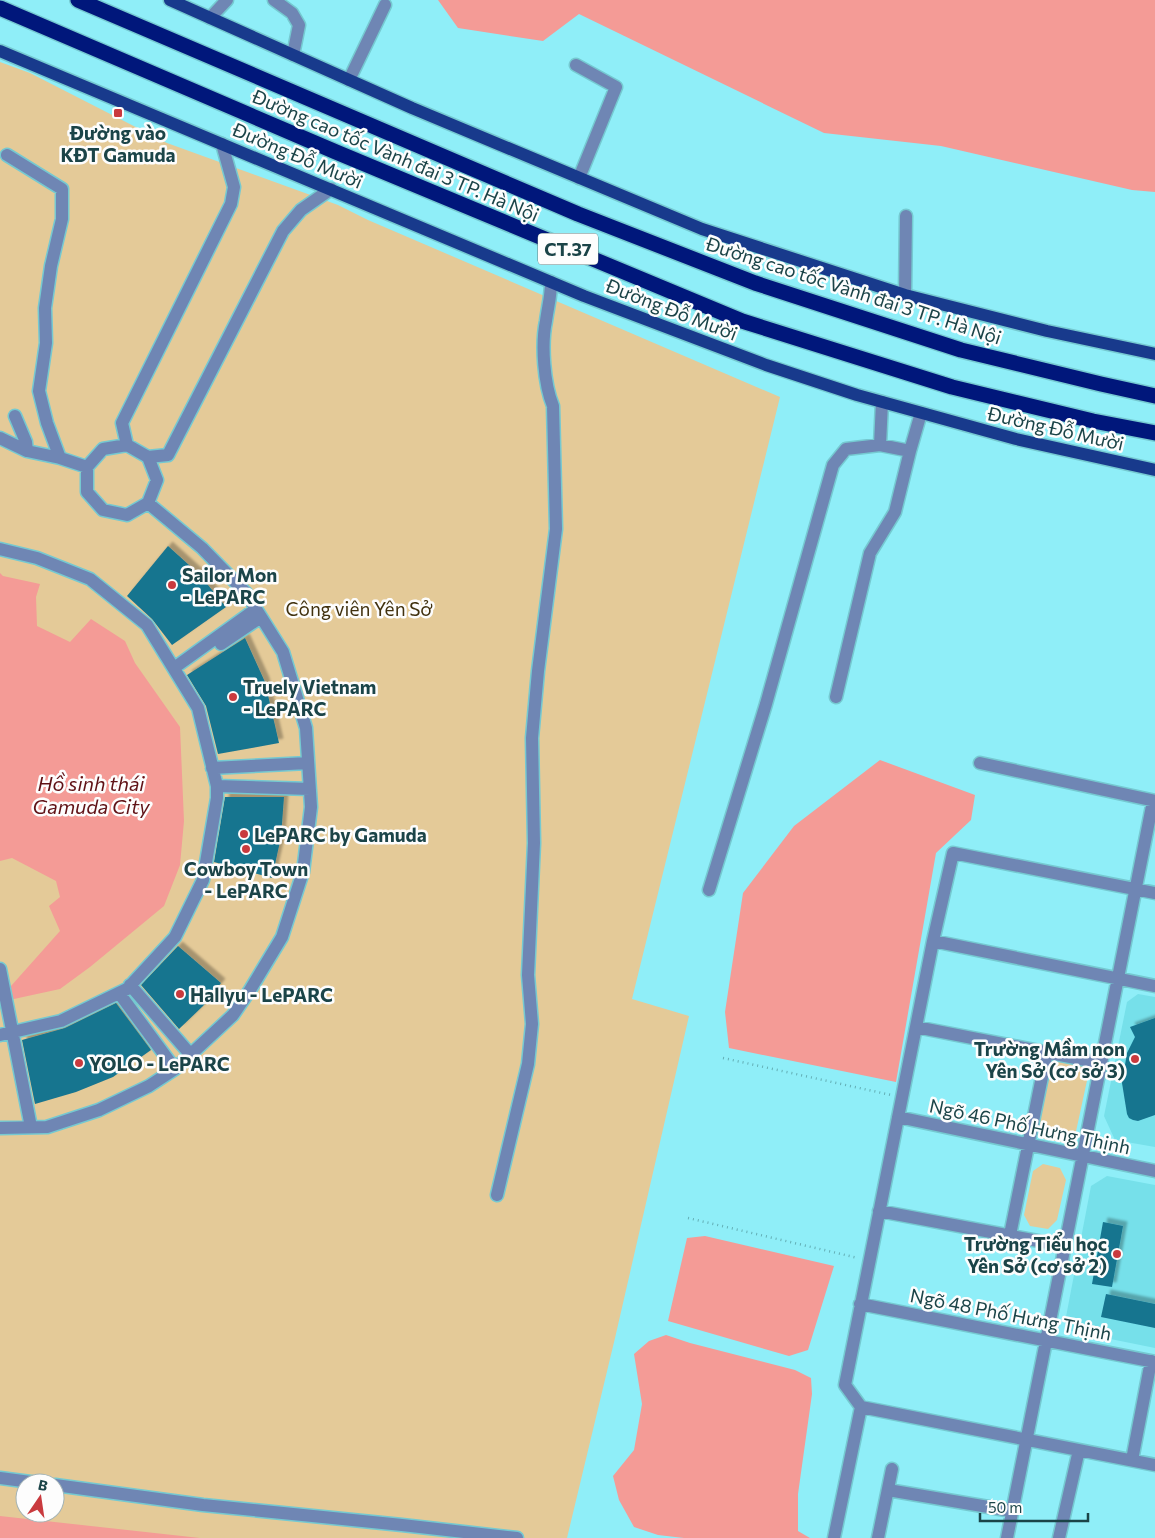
<svg xmlns="http://www.w3.org/2000/svg" width="1155" height="1538" viewBox="0 0 1155 1538" font-family="Commissioner,sans-serif">
<style>
.built{fill:#76e0ea}
.green{fill:#e4ca98;fill-rule:evenodd}
.water{fill:#f49b96}
.building{fill:#16748f;filter:url(#shadow)}
.lines{fill:none;stroke-linecap:round;stroke-linejoin:round}
.minor-casing{stroke:#75c9d1;stroke-width:15}
.major-casing{stroke:#75c9d1;stroke-width:15}
.highway-casing{stroke:#75c9d1;stroke-width:18}
.path{stroke:#63aeb5;stroke-width:2.5;stroke-dasharray:1 4;stroke-linecap:butt}
.minor{stroke:#6f86b4;stroke-width:12}
.major{stroke:#183a8c;stroke-width:12}
.highway{stroke:#00177b;stroke-width:15}
.poi-dot{fill:#c93a3e;stroke:#fdfdfd;stroke-width:2}
.labels{text-anchor:middle;dominant-baseline:central;stroke-width:5;stroke-linejoin:round;paint-order:stroke}
.shield{fill:#fdfdfd;stroke:#5f7c7e;stroke-width:1}
.shield-label{font-size:18px;font-weight:bold;fill:#1b4448}
.poi-label{font-size:19px;font-weight:bold;fill:#1b4448;stroke:#fdfdfd;text-anchor:start}
.street-label{font-size:19px;fill:#1b4448;stroke:#fdfdfd}
.park-label{font-size:19px;fill:#41310e;stroke:#fdfdfd}
.water-label{font-size:20px;font-style:italic;fill:#601216;stroke:#fdfdfd}
</style>
<defs>
<filter id="shadow"><feDropShadow dx="4.5" dy="-4.5" stdDeviation="1" flood-color="#0004"/></filter>
</defs>
<rect width="100%" height="100%" fill="#8feef8"/>
<path class="built" d="M1138,994L1155,997V1147L1115,1140L1104,1116L1127,1002Z
M1107,1176L1155,1185V1348L1071,1331L1065,1322L1091,1186Z"/>
<path class="green" d="M0,62L30,73L167,143L338,205L368,220L780,397L632,999L689,1016L615,1338L567,1538H181L0,1519ZM25,1483H55V1513H25Z
M1060,1060L1082,1064L1088,1076L1075,1136L1067,1143L1044,1139L1038,1128L1050,1070Z
M1043,1164L1060,1168L1066,1180L1057,1220L1048,1229L1030,1226L1024,1215L1033,1171Z"/>
<path class="water" d="M438,0H1155V192L1132,190L941,146L824,133L579,14L543,41L458,28Z
M0,573L3,576L40,584L36,597L37,626L70,642L91,619L125,641L135,663L180,727L184,821L180,865L164,906L90,967L60,989L0,1002V986H11L60,931L49,906L60,897L56,881L12,858L0,861Z
M880,760L975,795L971,820L936,853L896,1082L729,1048L725,1012L743,893L794,826Z
M705,1236L834,1266L808,1350L789,1356L668,1321L687,1238Z
M666,1335L690,1343L795,1370L811,1378L812,1394L798,1494V1531L810,1538H684L658,1535L634,1527L619,1500L613,1476L634,1450L642,1404L634,1354L649,1341Z
M0,1516L200,1538H0Z"/>
<path class="building" d="M168,546L199,574L226,607L172,645L152,619L127,596Z
M245,638L265,682L279,743L218,754L206,706L187,675Z
M225,797H284L281,837L272,878L214,862Z
M178,946L221,983L203,1006L179,1029L141,985Z
M116,1003L151,1050L113,1077L76,1092L35,1104L22,1040L65,1028Z
M1155,1018V1115L1138,1121L1133,1120L1129,1118L1127,1114L1122,1083L1127,1053L1135,1037L1130,1027Z
M1103,1222L1123,1226L1112,1287L1092,1284Z
M1106,1294L1155,1304V1328L1101,1317Z"/>
<g class="lines">
<defs>
<path id="minor" d="M274,0L292,13L299,25L293,55
M210,18L227,0
M576,65L616,87L579,178
M349,80L385,5
M7,155L62,189V219L51,266L45,308L46,343L39,391L47,423L60,458
M905,295L906,216
M15,416L26,442L27,451L60,458L87,467
M0,438L27,451
M127,445L122,423L231,204L234,187L222,144
M127,445L148,457L157,480L148,503L127,515L103,510L87,492V467L103,449Z
M880,445L882,402
M148,457L168,455L283,231L301,210L331,189
M0,549L37,558L90,579L147,625L198,708L217,786V798L203,880L175,937L127,989L61,1021L0,1035
M221,644L261,617
M174,668L256,609
M836,697L870,553L895,512L910,451L921,413
M980,763L1155,801
M212,768L308,763
M217,786L310,789
M709,890L766,704L833,465L846,449L880,445L910,451
M933,941L1155,986
M0,969L31,1127
M130,985L190,1054
M119,993L175,1069
M916,1027L1101,1063
M898,1117L1155,1171
M0,1128L47,1127L99,1110L149,1086L175,1069L233,1015L250,990L282,937L303,872L311,807L306,728L283,652L246,593L202,548L148,503
M497,1195L528,1064L532,1024L528,975L534,843L532,738L538,671L556,529L553,406C544,384 541,345 546,321C548,306 551,297 551,282
M879,1211L1065,1246
M1010,1235L1047,1052
M860,1304L1155,1362
M861,1407L1155,1465
M1132,1460L1151,1361
M0,1478L38,1483
M55,1485L203,1505L402,1525L517,1538
M888,1490L1012,1511
M834,1538L861,1407L845,1385L933,941L953,853L1155,893
M878,1538L892,1469
M1007,1538L1153,801
M1059,1538L1079,1450"/>
<path id="major" d="M170,0L412,108L702,229L905,295L1047,331L1155,354
M0,51L584,296L766,365L857,395L1016,439L1155,470"/>
<path id="highway" d="M78,0L578,214L755,283L961,350L1101,384L1155,396
M0,8L336,152L742,321L952,387L1093,421L1155,433"/>
</defs>
<use href="#minor" class="minor-casing"/>
<use href="#major" class="major-casing"/>
<use href="#highway" class="highway-casing"/>
<path class="path" d="M723,1058L891,1095
M688,1218L858,1258"/>
<use href="#minor" class="minor"/>
<use href="#major" class="major"/>
<use href="#highway" class="highway"/>
</g>
<g class="poi-dot">
<rect x="113" y="108" width="10" height="10" rx="2.5"/>
<circle cx="172" cy="585" r="5"/>
<circle cx="233" cy="697" r="5"/>
<circle cx="244" cy="834" r="5"/>
<circle cx="246" cy="849" r="5"/>
<circle cx="180" cy="994" r="5"/>
<circle cx="1135" cy="1059" r="5"/>
<circle cx="79" cy="1063" r="5"/>
<circle cx="1117" cy="1254" r="5"/>
</g>
<g class="labels">
<rect class="shield" x="538" y="233.5" width="60" height="31" rx="4"/>
<g class="shield-label">
<text x="568" y="249">CT.37</text>
</g>
<g class="poi-label">
<text x="118" y="132" text-anchor="middle">Đường vào<tspan x="118" dy="22">KĐT Gamuda</tspan></text>
<text x="182" y="574">Sailor Mon<tspan x="182" dy="22">- LePARC</tspan></text>
<text x="243" y="686">Truely Vietnam<tspan x="243" dy="22">- LePARC</tspan></text>
<text x="254" y="834">LePARC by Gamuda</text>
<text x="246" y="868" text-anchor="middle">Cowboy Town<tspan x="246" dy="22">- LePARC</tspan></text>
<text x="190" y="994">Hallyu - LePARC</text>
<text x="1125" y="1048" text-anchor="end">Trường Mầm non<tspan x="1125" dy="22">Yên Sở (cơ sở 3)</tspan></text>
<text x="89" y="1063">YOLO - LePARC</text>
<text x="1107" y="1243" text-anchor="end">Trường Tiểu học<tspan x="1107" dy="22">Yên Sở (cơ sở 2)</tspan></text>
</g>
<g class="street-label">
<text transform="translate(298 155) rotate(23)">Đường Đỗ Mười</text>
<text transform="translate(396 155) rotate(23)">Đường cao tốc Vành đai 3 TP. Hà Nội</text>
<text transform="translate(854 290) rotate(18)">Đường cao tốc Vành đai 3 TP. Hà Nội</text>
<text transform="translate(672 309) rotate(21)">Đường Đỗ Mười</text>
<text transform="translate(1056 428) rotate(13)">Đường Đỗ Mười</text>
<text transform="translate(1030 1126) rotate(12)">Ngõ 46 Phố Hưng Thịnh</text>
<text transform="translate(1011 1314) rotate(11)">Ngõ 48 Phố Hưng Thịnh</text>
</g>
<g class="park-label">
<text x="359" y="608">Công viên Yên Sở</text>
</g>
<g class="water-label">
<text x="91" y="783">Hồ sinh thái<tspan x="91" dy="23">Gamuda City</tspan></text>
</g>
</g>
<g transform="translate(40 1498) rotate(13)"><circle r="24" fill="#fdfdfd" stroke="#a3b3b5"/>
<path d="M0-4L9 19L0 12L-9 19Z" fill="#c93a3e"/>
<text y="-8" font-size="14" font-weight="bold" text-anchor="middle" fill="#1b4448">B</text>
</g>
<path d="M980 1513v8h108v-8" fill="none" stroke="#1b4448" stroke-width="2.5"/>
<text x="988" y="1513" font-size="15" fill="#1b4448" stroke="#fdfdfd" stroke-width="4" paint-order="stroke">50 m</text>
</svg>
